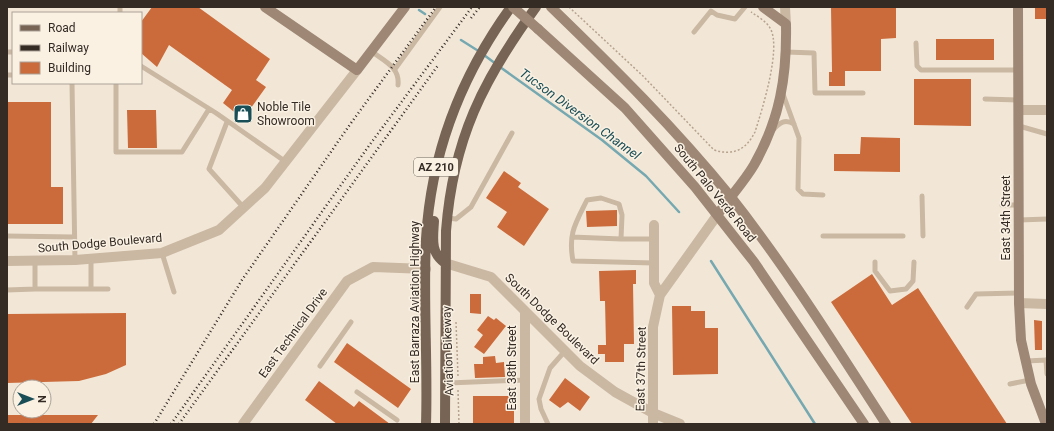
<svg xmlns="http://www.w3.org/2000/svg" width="1054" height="431" viewBox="0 0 1054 431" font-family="Roboto,sans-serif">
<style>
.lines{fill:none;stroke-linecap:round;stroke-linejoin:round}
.stream{stroke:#75a8b0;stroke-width:2.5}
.building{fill:#cb6b3b}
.path{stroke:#b6a28d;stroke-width:1.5;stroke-dasharray:2 2;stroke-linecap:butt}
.lane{stroke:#cab8a3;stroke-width:5}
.street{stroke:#cab8a3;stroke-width:10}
.secondary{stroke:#9e8774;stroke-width:10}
.primary{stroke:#776455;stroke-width:10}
.rail{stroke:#342b25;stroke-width:2.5;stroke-dasharray:1 3;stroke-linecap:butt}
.secondary-bridge{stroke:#9e8774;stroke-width:10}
.labels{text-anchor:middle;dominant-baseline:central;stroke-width:3;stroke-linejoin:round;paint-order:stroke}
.shield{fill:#faf1e3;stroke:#6f665e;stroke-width:1}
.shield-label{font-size:11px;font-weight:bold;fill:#342b25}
.poi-label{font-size:12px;fill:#342b25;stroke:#faf1e3;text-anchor:start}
.street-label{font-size:12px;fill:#342b25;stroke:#faf1e3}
.water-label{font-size:13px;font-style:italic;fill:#194e57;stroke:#faf1e3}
</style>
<rect width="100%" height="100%" fill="#f2e7d7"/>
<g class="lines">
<path class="stream" d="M419,10L425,14
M461,40L480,52
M484,55L496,64
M500,67L602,140L646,176L679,212
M711,261L815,424"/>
</g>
<path class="building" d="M152,7H198L270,59L256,80L266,87L243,119L223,103L232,90L169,45L157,67L141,53V22Z
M831,7H896V38L881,39V71H845V86H829V72H832Z
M1035,7H1047V19H1035Z
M936,39H994V60H936Z
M914,79H971V126L914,125Z
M7,102H51V187H63V224H7Z
M127,110H156L157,148H128Z
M861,137L900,138V172L834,171V154H860Z
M504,171L521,183L518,187L549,209L524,246L497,227L507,212L486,198Z
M617,210V226L587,227L586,211Z
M636,270V284H633L634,344H624V362H605V354H598V345H606L605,301H600L599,271Z
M872,274L892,305L918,288L1007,424H912L831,302Z
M470,294H481V314L470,313Z
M672,306H691V311H705V328H718V374L673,375Z
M126,313V365L106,374L79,381L7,383V314Z
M488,316L494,320L496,318L506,326L484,354L474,347L483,335L477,330Z
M1034,320L1042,321V350H1035Z
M347,343L411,389L398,408L334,362Z
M495,356L496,363L504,362L505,377L475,378L474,364H483V357Z
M565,378L590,397L580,411L568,402L560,408L549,400Z
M319,381L354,407L359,401L390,424H337L305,400Z
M473,396H514V424H473Z
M7,415H98L91,424H7Z"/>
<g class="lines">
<path class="path" d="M569,7L643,76L714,150C733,156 746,150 755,132C762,110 782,47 770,28C766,21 757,16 751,12
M456,322L458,376
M458,390L459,424"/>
<path class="lane" d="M120,7V13
M694,32L711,11L717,15L735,19L745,7
M916,43L917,66L921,70H1019
M371,51C384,61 400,67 398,85
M7,52H13
M786,52L814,53L815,93H863
M141,66L216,113L286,162
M395,69L440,7
M7,75H13
M72,83L75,260
M116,83V152H182L209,109
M783,94L799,138L798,189L803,194L823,195
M985,99L1019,100
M227,122L209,169L244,208
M1019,126L1047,134
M773,130C780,122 785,119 794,124
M922,196L923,236
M1002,205H1019
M447,218L456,219L471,207L512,133
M1019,220L1047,219
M7,236L74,237
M823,236H903
M572,237L621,239
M162,253L174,292
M91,259V289
M35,262V289H108
M875,262V271L890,291L906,289L913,281L914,262
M654,263L573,261C568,234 575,224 587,200L601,198L619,204L622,215L621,239H654
M7,290L35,289
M967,307L976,294L1019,293
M1046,360L1047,374
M1026,361L1047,360
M320,366L351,322
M448,383L525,380
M1010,384L1030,380
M357,392L397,420
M548,424L541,409L539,399L550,368L565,351"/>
<path class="street" d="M785,7L786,24
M1019,110H1047
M654,225V283L660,295
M7,261L75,260L162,253L219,230L265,188L357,70
M445,263L491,277L580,366L615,392L653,413L680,424
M1019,303L1047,304
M525,313V424
M243,424L347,281L373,267L426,269
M653,424V327L660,295L718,214"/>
<path class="secondary" d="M265,7L357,70L405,7
M551,7C613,67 675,128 730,196C787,268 836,347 886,424
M1018,7L1019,303L1021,340L1031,384L1046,424
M538,29L625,108L695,187L754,262L864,424
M718,214C729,198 744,182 754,165C780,119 787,77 786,24L763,7"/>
<path class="primary" d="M434,221C433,239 430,252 445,263
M426,424C428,363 423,301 426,239C431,154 461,76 511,7
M445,424L446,231C453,139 483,80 536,7"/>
<path class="rail" d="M471,18L480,7
M154,424L242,280L351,123L436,7
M171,424L368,147L472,7
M179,424L439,64"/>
<path class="secondary-bridge" d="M513,7L538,29"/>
</g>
<defs>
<symbol id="shop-square" viewBox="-11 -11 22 22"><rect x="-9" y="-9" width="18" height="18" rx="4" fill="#194e57" stroke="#faf1e3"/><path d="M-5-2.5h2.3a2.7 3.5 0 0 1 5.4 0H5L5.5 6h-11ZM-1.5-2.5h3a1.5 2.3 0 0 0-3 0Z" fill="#fff"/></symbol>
</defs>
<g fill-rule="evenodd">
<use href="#shop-square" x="232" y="103" width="22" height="22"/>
</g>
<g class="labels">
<rect class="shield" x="414" y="158" width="44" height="18" rx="3"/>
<g class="shield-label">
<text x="436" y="167">AZ 210</text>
</g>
<g class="poi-label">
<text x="257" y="107">Noble Tile<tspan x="257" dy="14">Showroom</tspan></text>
</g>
<g class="street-label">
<text transform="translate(715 193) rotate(51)">South Palo Verde Road</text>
<text transform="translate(1006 218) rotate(-90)">East 34th Street</text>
<text transform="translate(100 243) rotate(-5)">South Dodge Boulevard</text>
<text transform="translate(415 302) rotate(-90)">East Barraza Aviation Highway</text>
<text transform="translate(552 319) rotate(44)">South Dodge Boulevard</text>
<text transform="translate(293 333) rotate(-54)">East Technical Drive</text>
<text transform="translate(448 351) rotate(-92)">Aviation Bikeway</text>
<text transform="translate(512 368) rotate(-90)">East 38th Street</text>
<text transform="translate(641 369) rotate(-89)">East 37th Street</text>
</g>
<g class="water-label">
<text transform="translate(580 114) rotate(36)">Tucson Diversion Channel</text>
</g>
</g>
<rect width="1054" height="431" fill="none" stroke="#342b25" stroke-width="16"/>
<rect x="12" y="12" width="130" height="72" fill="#faf1e3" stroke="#aba297"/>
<rect x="20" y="25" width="20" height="6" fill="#776455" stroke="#aba297"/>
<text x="48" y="32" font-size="12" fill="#342b25">Road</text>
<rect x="20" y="45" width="20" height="6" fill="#342b25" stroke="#aba297"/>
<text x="48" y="52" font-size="12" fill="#342b25">Railway</text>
<rect x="20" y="62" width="20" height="12" fill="#cb6b3b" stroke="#aba297"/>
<text x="48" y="72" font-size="12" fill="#342b25">Building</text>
<g transform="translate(32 399) rotate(90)"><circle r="19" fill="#faf1e3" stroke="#aba297"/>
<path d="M0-3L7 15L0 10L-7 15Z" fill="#194e57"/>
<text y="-6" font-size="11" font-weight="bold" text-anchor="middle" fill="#342b25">N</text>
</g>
</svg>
